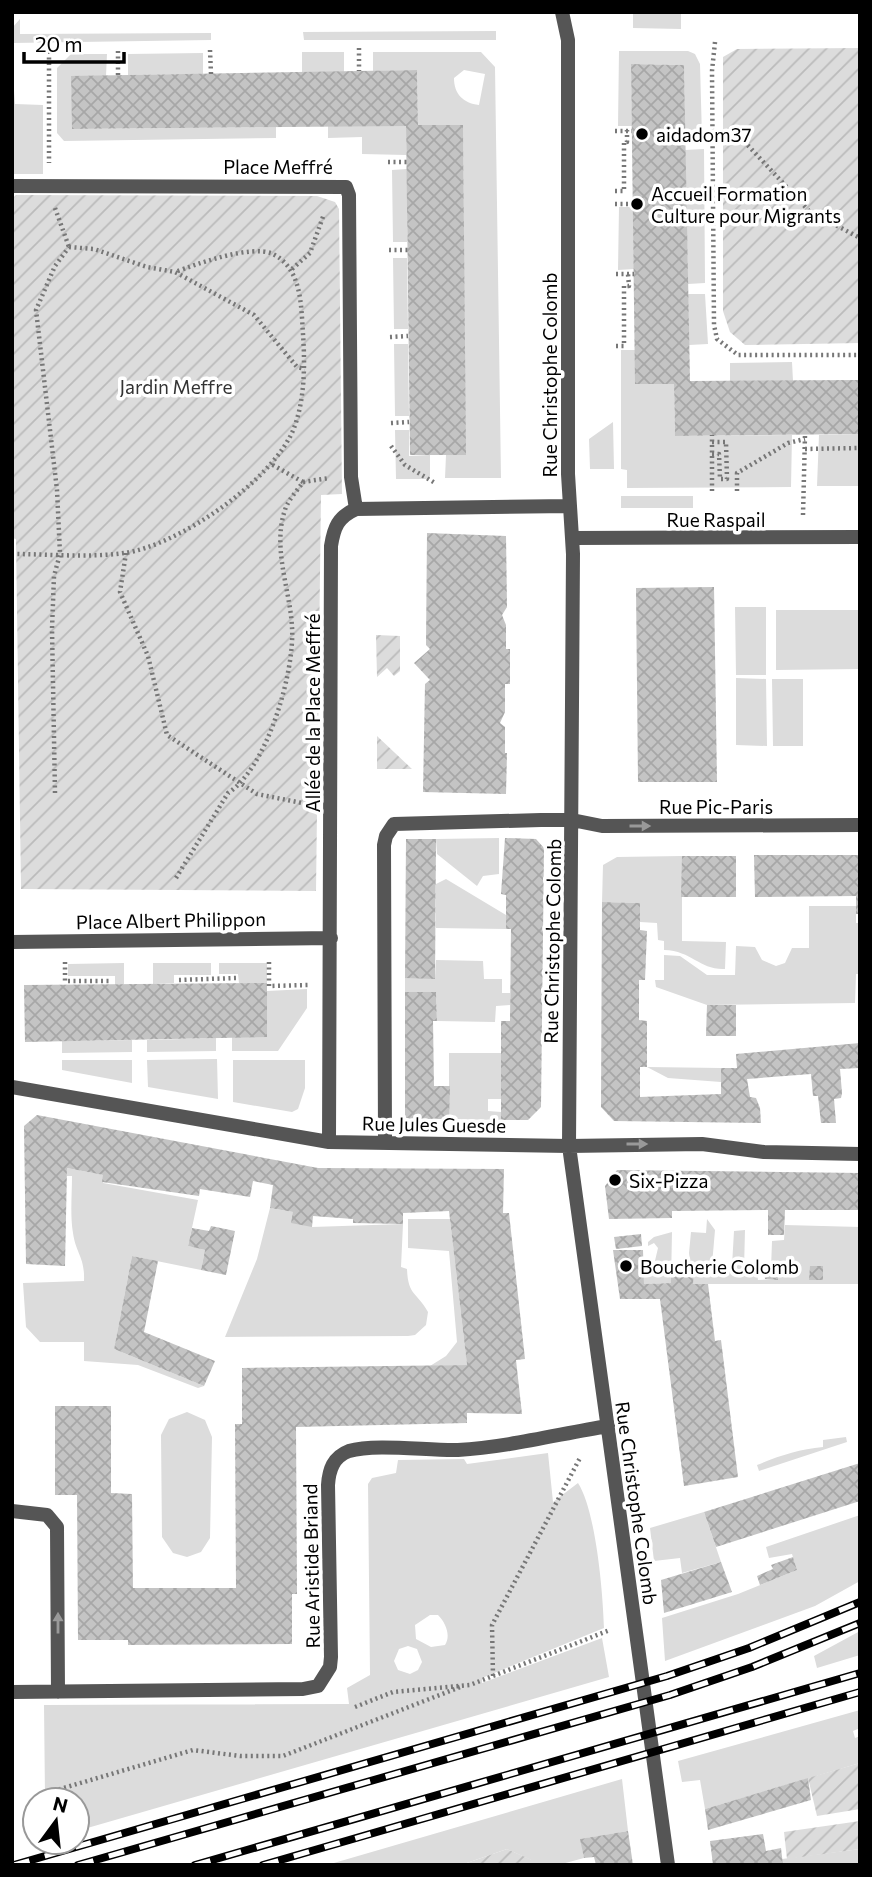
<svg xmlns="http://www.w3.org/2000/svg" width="872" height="1877" viewBox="0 0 872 1877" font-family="Commissioner,sans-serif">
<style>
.green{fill:#dcdcdc;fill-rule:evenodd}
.garden{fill:url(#garden-furrows)}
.building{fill:url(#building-cross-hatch)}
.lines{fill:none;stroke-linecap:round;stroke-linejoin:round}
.path{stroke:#777;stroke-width:4.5;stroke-dasharray:2 3.5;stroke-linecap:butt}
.minor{stroke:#555;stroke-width:14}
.rail-casing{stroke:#000;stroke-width:8}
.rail{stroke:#fff;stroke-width:5;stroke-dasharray:16;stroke-linecap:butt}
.oneway{fill:#999}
.poi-dot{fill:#000;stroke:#fff;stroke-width:2.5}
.labels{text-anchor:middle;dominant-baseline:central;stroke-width:7;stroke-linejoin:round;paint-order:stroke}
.poi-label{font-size:19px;fill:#000;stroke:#fff;text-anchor:start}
.street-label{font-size:19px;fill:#000;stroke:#fff}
.park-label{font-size:19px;fill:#333;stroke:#fff}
</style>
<defs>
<pattern id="garden-furrows" width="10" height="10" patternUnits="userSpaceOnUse" patternTransform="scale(1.75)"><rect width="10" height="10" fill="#dcdcdc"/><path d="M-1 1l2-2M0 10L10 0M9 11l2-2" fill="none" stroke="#bbb"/></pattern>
<pattern id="building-cross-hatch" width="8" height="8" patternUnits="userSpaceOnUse" patternTransform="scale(1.75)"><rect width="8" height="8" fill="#c4c4c4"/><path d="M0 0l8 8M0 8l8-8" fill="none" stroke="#a7a7a7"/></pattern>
</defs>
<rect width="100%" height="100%" fill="#fff"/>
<path class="green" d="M633,12H681V29L633,28Z
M20,19V34L211,33V40L12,43V28Z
M496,31V40H304L303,32Z
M619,51H688L695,54L700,64L702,138L685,139L684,65L631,64L632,126H618Z
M302,52H344V72H302Z
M373,52H481L495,67L501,478H445L446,455H465L463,125H418L417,70L373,71ZM464,70L485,74L479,105C463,103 454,94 454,78Z
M203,53V74L128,75V54Z
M71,54H107L106,76H71L73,129L276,127V138L64,141L57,133V68Z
M12,64L15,104L43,105V174H12Z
M328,126H406V155L362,154V137L328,138Z
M704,149L705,283L688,284L685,150Z
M407,169V242H393L392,170Z
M619,207H633L634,269L618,270Z
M393,258H407L408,329H394Z
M688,294H705L708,344L689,345Z
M394,344H408L409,416H395Z
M621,350H635L674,384L675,436L792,435L791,487L627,488V470L621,469Z
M792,362L793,381H730V363Z
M613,422L614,469H590L589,439Z
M395,430H409V456L430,455V479H396Z
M860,434V486H817L819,435Z
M621,496H693V508H621Z
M735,607H766V675H736Z
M776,610H860V669L776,670Z
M736,678L766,679L767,746L736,745Z
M772,679H803V746H773Z
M499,838V874L483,876L477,886L437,854L436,839Z
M682,856V941L726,942L725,969C699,970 693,951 664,950V941L658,940L657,923L640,922V903L602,902L603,865L617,857Z
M446,879L506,915V929L436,928V884Z
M809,906H856V923H860V974H856L855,1003L707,1005L656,987L655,980H664V955L680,956L707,975H735L736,946L755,947L762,960L776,966L785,963L792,948H809Z
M436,960L483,961L484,979H502V993H510V1005L496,1006L495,1022L437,1021L436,992H405V978H435Z
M124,963V984H115V976H68V964Z
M153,963H211V975H174V983L153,984Z
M219,963H267V983H239L238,974H219Z
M307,989V1008L278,1051H232V1037H267V991Z
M216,1038V1051L147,1052V1040Z
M132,1040V1052L62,1053V1041Z
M449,1053H501V1099H488V1111L501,1112V1120L449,1119Z
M217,1059L218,1099L148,1087L147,1060Z
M62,1060H132V1083L62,1070Z
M233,1060H305V1088L298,1109L292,1112L233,1102Z
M647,1067L721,1068V1082L668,1078Z
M67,1168L103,1175V1183L198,1200L188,1246L205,1250L201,1270L132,1256L114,1349L204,1386L198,1388L138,1365L84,1361V1342H40L26,1327L23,1283L84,1281C85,1257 76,1254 73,1233C70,1215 72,1195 72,1176H67Z
M270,1208L293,1212L312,1227L403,1224L401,1267L407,1269C408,1296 417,1292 428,1312L426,1325L415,1335L408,1336L225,1337L257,1259Z
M408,1219H450L467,1365L430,1366L446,1356L457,1342L449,1251L408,1248Z
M707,1219L715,1230L712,1265L732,1266L734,1231L745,1230L744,1269L757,1270L758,1280L778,1279V1269H771L772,1241L784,1240L785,1225L860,1227V1284H693L689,1253L691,1232L706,1233Z
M672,1232L671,1283L644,1284L643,1270L654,1265L658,1248L654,1243L648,1246V1242L654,1237Z
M187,1412L205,1420L212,1437L210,1538L201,1552L187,1557L173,1553L162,1537L161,1435L169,1419Z
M846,1437L847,1442L759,1471L757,1465C779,1456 799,1449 823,1447V1440Z
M548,1453L553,1502L578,1483C596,1511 603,1593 604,1628L482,1678V1683L602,1638L609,1677L77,1831V1800H39L45,1797L44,1705L349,1704L347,1688L370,1675L368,1484L372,1478L396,1473L398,1460L464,1459L467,1464ZM430,1615H438C446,1623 451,1636 445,1645L431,1647L416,1639L415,1625ZM408,1646L417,1649L422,1662L418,1670L410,1674L398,1670L394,1661L399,1649Z
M704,1512L721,1562L682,1573L680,1558L654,1561L650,1528Z
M860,1515V1581L815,1606L665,1661L662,1618L738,1594L797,1570L792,1554L769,1558L766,1547Z
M860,1631V1655L817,1668L814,1656Z
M860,1710V1728L853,1731L855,1738L860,1736V1763L705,1809L700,1780L682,1782L678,1761Z
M622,1779L628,1831L581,1839L584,1858L558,1865H529L531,1860L507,1849L461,1865H327Z
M860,1849V1865H783L782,1859Z"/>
<path class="garden" d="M860,48V343L745,345L730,332L723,311V57L737,49Z
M16,195L317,196L335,202L339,209L342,494L321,495L316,891L21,889L16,539L12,538V199Z
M376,635L400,636V671L394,676L387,668L377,677Z
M377,736L412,769H377Z
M860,1763V1809L817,1816L808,1778Z
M860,1821V1849L787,1859L784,1832Z
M507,1849L532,1860L529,1865H461Z"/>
<path class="building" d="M631,64L684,65L690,381L860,380V434L675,436L674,384H635Z
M417,70L418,125H463L466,455H410L406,126L72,129L71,76Z
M427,533L506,536L507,607L502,615L506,625V649H510V684H505V712L500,723L505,727V753H507L506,794L423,792L425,684L430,680L414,663L430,649L426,645Z
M714,587L717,782H638L636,588Z
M505,838L536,839L544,848L541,1107L528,1120H501V1021H510L511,929H506V895L501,894Z
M406,839H436L435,979L405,978Z
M754,855H860V914H856V896L755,897Z
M682,856H736V897H681Z
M602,902L640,903V930L647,931L645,980H639V1020L647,1021V1067H640V1097L721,1094V1068H737L736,1054L860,1043V1068L840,1069L842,1093L841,1098L834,1099L836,1123H821L818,1096H813L811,1074L747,1079L750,1097L756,1098L760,1108L761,1123L614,1121L601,1107Z
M267,983V1037L25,1042L24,985Z
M405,992H436L437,1021H433L434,1086H450L449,1119H405Z
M707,1005H736V1036H706Z
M37,1115L318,1168L504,1169L503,1213H509L525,1359L516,1360L522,1414L467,1413V1423L296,1427L297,1594H292V1644L128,1645V1640H78L77,1495H55V1406H111V1493L132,1494L133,1588H236L235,1424H242V1368L467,1365L449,1211L403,1213V1224L353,1223V1219L313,1216L312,1227L291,1223L293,1212L270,1208L273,1185L253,1181L250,1197L200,1189L199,1196L102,1182L103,1175L67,1168L65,1266L26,1264L24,1126Z
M617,1170L860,1173V1210H785L784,1235H768V1210L672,1211V1218L609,1219L605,1186Z
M211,1226L235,1231L226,1275L201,1270L205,1250L188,1246L192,1228L209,1231Z
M641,1234L642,1246L616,1249L614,1237Z
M613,1250H643L644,1284L671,1283V1266L694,1267L693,1284H708L715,1341L721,1340L738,1477L684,1486L660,1299H620Z
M132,1256L158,1261L144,1332L215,1361L204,1386L114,1349Z
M810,1266H823V1280H809Z
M778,1269V1280L765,1279L764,1270Z
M860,1463V1501L716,1547L704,1512Z
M793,1557L797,1570L760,1585L757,1576L773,1569L771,1565Z
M721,1562L732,1592L664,1613L661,1580Z
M808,1778L811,1800L708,1830L705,1809Z
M628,1831L633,1865H596L594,1857L584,1858L580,1839Z
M763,1834L766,1851L781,1848L783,1865H713L710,1841Z"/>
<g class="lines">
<path class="path" d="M715,42L712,71L714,325L717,339L738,355H860
M359,48V71
M210,50L211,74
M118,51V75
M49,52V163
M615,131H632
M713,131L742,139L809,211L860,238
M388,162H407
M615,191H624V142H627V130
M615,204H633
M55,208L69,247
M69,247L94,249L147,267L175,272L254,315L297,367L305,369
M389,250H408
M292,269L310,253L324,214
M616,274H634
M390,337L408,336
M616,346H624V286H629L628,274
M391,423L409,422
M712,442H726L727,479H720L719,454H712
M391,446L405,465L435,483
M805,449L860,448
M303,482L329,478
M712,491V435
M737,491V473L788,443L805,439
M803,515L805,435
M126,553L120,592L148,656L167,735L257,794L307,804
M12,554C49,554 88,558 124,553C178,546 274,480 294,428C305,399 305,364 303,334C301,305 302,269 273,254C251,244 197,264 175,272
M55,793L52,629L54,576L60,554L57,490L36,310L55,266L69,247
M176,878L228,793C267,768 295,672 292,627C290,589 272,548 285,510C288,500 297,491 303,482L271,464
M65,962V981H110
M269,962V986L308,985
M179,980L236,978
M493,1676L492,1625L581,1456
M355,1707L393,1692L470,1685L610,1630
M43,1794L193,1750L240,1756H283L460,1687"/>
<path class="minor" d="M562,12L568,40V474L573,554L569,1146L668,1865
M12,186L346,187L349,195L351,477L356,509
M572,538L860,537
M12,942L331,938
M12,1087L329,1142L569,1146L702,1144L764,1152L860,1154
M329,1142L331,546C334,527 338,517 356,509L570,506
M385,1142L384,845L386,836L394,824L541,820H572L602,826L860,825
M12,1511L47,1515L57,1527L58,1692
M12,1692L303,1689L318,1686L330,1667L331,1657L328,1485C329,1470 333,1457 349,1451C375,1443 429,1451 458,1450C508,1447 559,1434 608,1426"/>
<defs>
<path id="rail" d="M14,1865L667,1676L749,1648L860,1602
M78,1865L670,1695L752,1667L860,1623
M195,1865L860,1673
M263,1865L860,1692"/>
</defs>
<use href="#rail" class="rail-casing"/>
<use href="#rail" class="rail"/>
</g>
<defs><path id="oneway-solid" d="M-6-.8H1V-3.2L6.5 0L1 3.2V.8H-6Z" transform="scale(1.75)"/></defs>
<g class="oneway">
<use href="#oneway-solid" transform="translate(640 826)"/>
<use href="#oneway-solid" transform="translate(637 1144)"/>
<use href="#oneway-solid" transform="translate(58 1623) rotate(-90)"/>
</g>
<g class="poi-dot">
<circle cx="642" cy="134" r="7"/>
<circle cx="637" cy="204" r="7"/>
<circle cx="615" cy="1180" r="7"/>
<circle cx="626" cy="1266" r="7"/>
</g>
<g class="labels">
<g class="poi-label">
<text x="656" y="134">aidadom37</text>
<text x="651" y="193">Accueil Formation<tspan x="651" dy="22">Culture pour Migrants</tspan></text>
<text x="629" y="1180">Six-Pizza</text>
<text x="640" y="1266">Boucherie Colomb</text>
</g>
<g class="street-label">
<text x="278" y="166">Place Meffré</text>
<text transform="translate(549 375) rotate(-90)">Rue Christophe Colomb</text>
<text x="716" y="519">Rue Raspail</text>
<text transform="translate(312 713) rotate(-90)">Allée de la Place Meffré</text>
<text x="716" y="806">Rue Pic-Paris</text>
<text transform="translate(171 920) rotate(-1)">Place Albert Philippon</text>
<text transform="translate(552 941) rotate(-89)">Rue Christophe Colomb</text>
<text transform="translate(434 1124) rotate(1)">Rue Jules Guesde</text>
<text transform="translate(637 1503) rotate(82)">Rue Christophe Colomb</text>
<text transform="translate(311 1566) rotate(-91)">Rue Aristide Briand</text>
</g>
<g class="park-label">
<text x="176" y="386">Jardin Meffre</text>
</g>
</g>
<rect width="872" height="1877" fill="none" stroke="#000000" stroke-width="28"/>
<g transform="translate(56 1821) rotate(15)"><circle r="33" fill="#ffffff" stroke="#999999" stroke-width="2"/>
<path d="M0-5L12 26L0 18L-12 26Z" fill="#000000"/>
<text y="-10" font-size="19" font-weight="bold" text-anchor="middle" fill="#000000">N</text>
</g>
<path d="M24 52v10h100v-10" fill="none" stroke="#000000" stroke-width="3.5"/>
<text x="35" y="52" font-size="21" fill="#000000" stroke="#ffffff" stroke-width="5" paint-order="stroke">20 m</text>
</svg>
